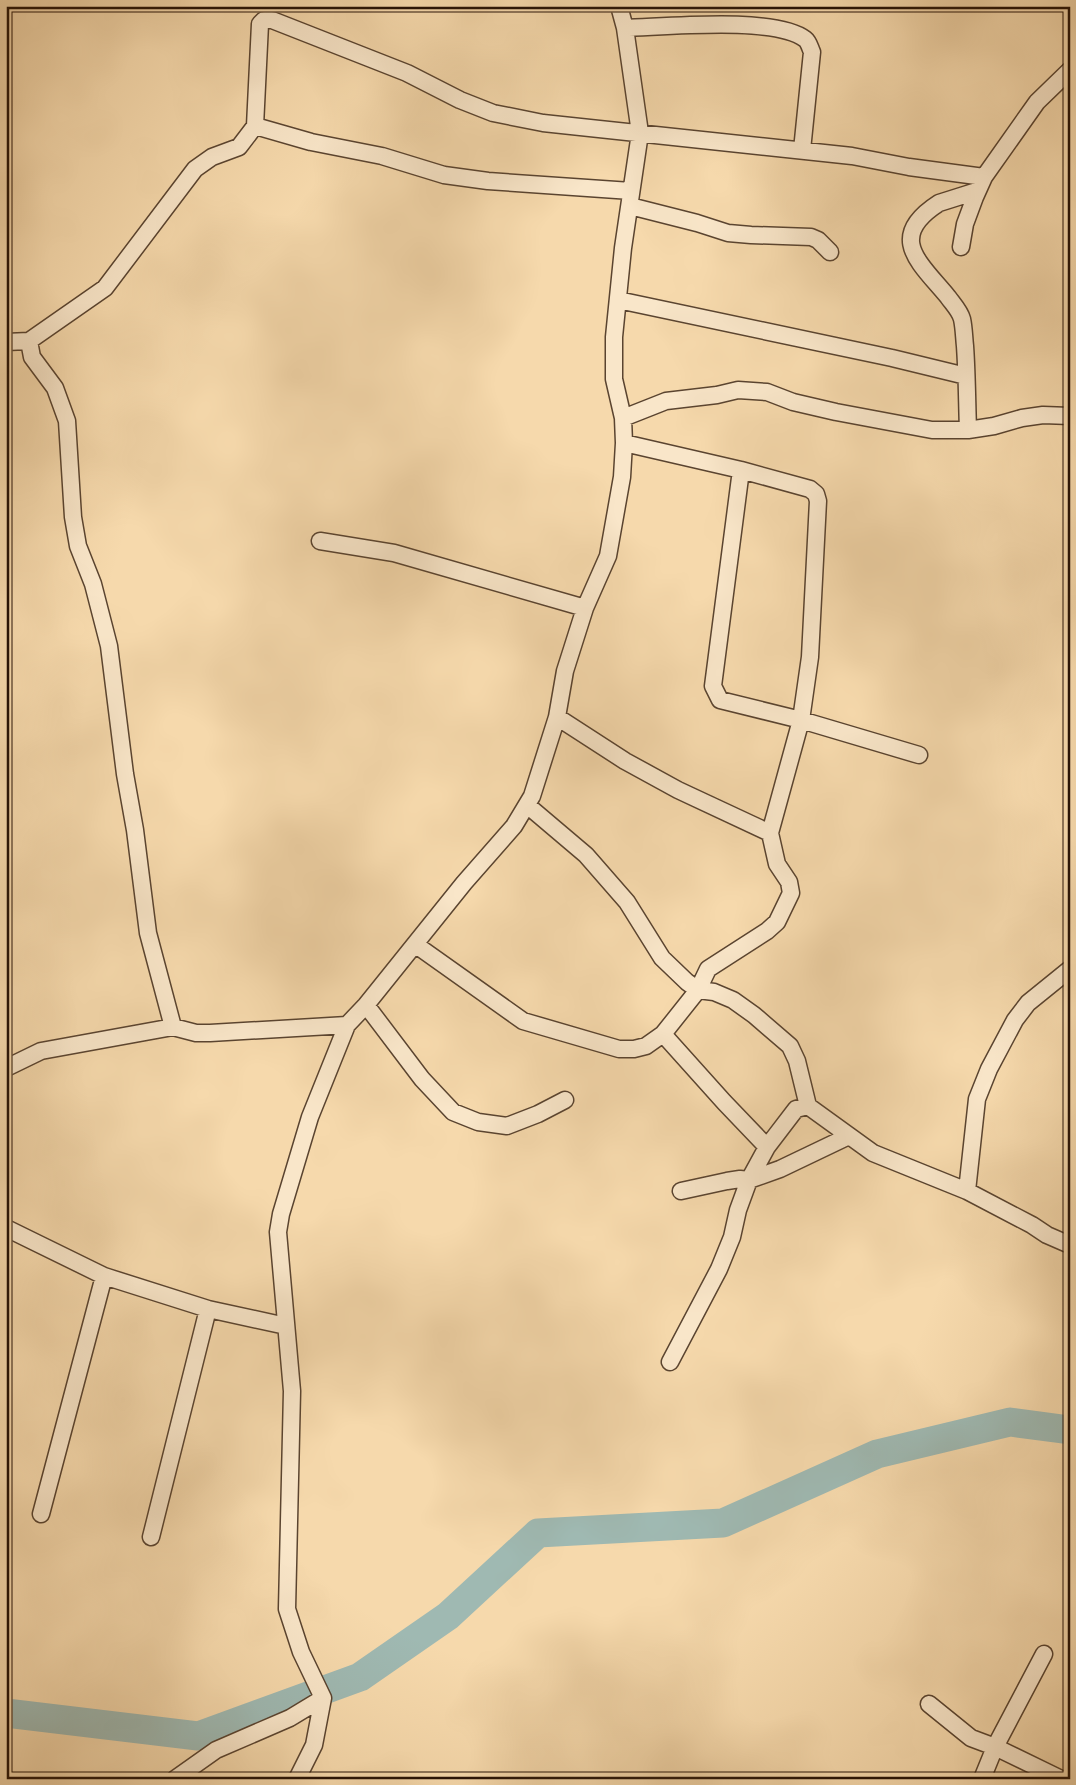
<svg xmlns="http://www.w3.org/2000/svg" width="1076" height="1785" viewBox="0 0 1076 1785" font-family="'IM FELL French Canon',serif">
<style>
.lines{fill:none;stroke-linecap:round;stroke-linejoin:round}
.river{stroke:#9fb9b2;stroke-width:29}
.minor-casing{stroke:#5a4430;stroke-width:19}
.minor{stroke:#f9e6c9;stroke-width:16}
</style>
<rect width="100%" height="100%" fill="#f6d9ac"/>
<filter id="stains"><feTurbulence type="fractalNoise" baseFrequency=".004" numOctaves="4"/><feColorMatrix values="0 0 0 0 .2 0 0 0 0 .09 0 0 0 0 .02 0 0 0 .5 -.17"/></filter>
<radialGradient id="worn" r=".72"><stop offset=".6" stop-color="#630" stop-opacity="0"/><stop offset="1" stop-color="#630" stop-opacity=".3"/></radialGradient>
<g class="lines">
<path class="river" d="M6,1713L198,1736L360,1677L448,1616L538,1533L723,1523L877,1454L1010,1422L1070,1430"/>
<defs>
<path id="minor" d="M625,28C665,27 775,16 805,39C809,42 810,48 812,52L802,150
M255,126L260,24L264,20H272L407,73L460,100L493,113L543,123L852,156L909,167L984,177
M630,206L697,223L728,233L751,235L811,237L818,240L830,252
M961,247L965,224L975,197L984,177L1037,102L1070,70
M618,300L892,358L966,376
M6,342L29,341
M623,418L666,401L717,395L738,390L767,392L793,402L836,412L932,430H968L994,426L1022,418L1043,415L1070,416
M968,430C967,402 967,374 965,346C964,337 964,328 962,319C960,311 953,304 948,297C919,262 886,237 939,203L977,191
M741,470L713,686L720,700L801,720L919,755
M320,541L394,553L585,608
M557,717L625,761L678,790L770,833
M527,805L586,855L627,902L662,958L687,982L698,990L714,992L733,1000L754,1015L790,1046L797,1061L808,1106L873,1153L967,1191L1032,1225L1047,1235L1070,1245
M416,945L523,1021L619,1049H634L646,1046L663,1034L698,990L708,969L767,931L777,922L791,893L789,882L777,864L770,833L801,720L810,657L818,501L816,494L810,489L741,470L624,443
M366,1005L422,1079L453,1112L478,1122L507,1126L538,1114L565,1100
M173,1027L148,933L135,830L125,774L109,646L93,584L78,546L73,517L67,421L55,388L32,357L29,341L105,288L195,169L212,157L239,147L255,126L311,142L382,156L444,175L488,181L631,191
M663,1034L724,1102L767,1147
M6,1068L41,1051L173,1027L196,1033H210L347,1025
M681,1191L727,1181L740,1179L749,1180L780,1169L849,1136
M967,1191L977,1099L989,1069L1015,1020L1028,1003L1070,969
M6,1228L104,1276L208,1309L286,1326
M670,1362L719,1269L732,1237L738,1210L749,1180L767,1147L796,1109L808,1106
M41,1514L104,1276
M151,1537L208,1309
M929,1704L971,1738L995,1747L1061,1779
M175,1779L216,1750L290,1718L323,1698
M297,1779L314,1745L323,1698L301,1652L287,1609L292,1391L278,1232L281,1214L310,1117L347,1025L366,1005L464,883L514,826L532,796L557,717L565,671L585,608L608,556L622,477L624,443L623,418L614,379V337L623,248L640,133L625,28L619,6
M982,1779L995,1747L1044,1654"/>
</defs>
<use href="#minor" class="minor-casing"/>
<use href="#minor" class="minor"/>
</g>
<rect width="1076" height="1785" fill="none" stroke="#f6d9ac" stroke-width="25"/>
<rect x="8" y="8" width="1061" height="1770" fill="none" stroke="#261206" stroke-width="2.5"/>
<rect x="12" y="12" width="1051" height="1760" fill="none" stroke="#261206"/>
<rect width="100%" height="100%" filter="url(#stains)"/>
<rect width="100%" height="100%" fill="url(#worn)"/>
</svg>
